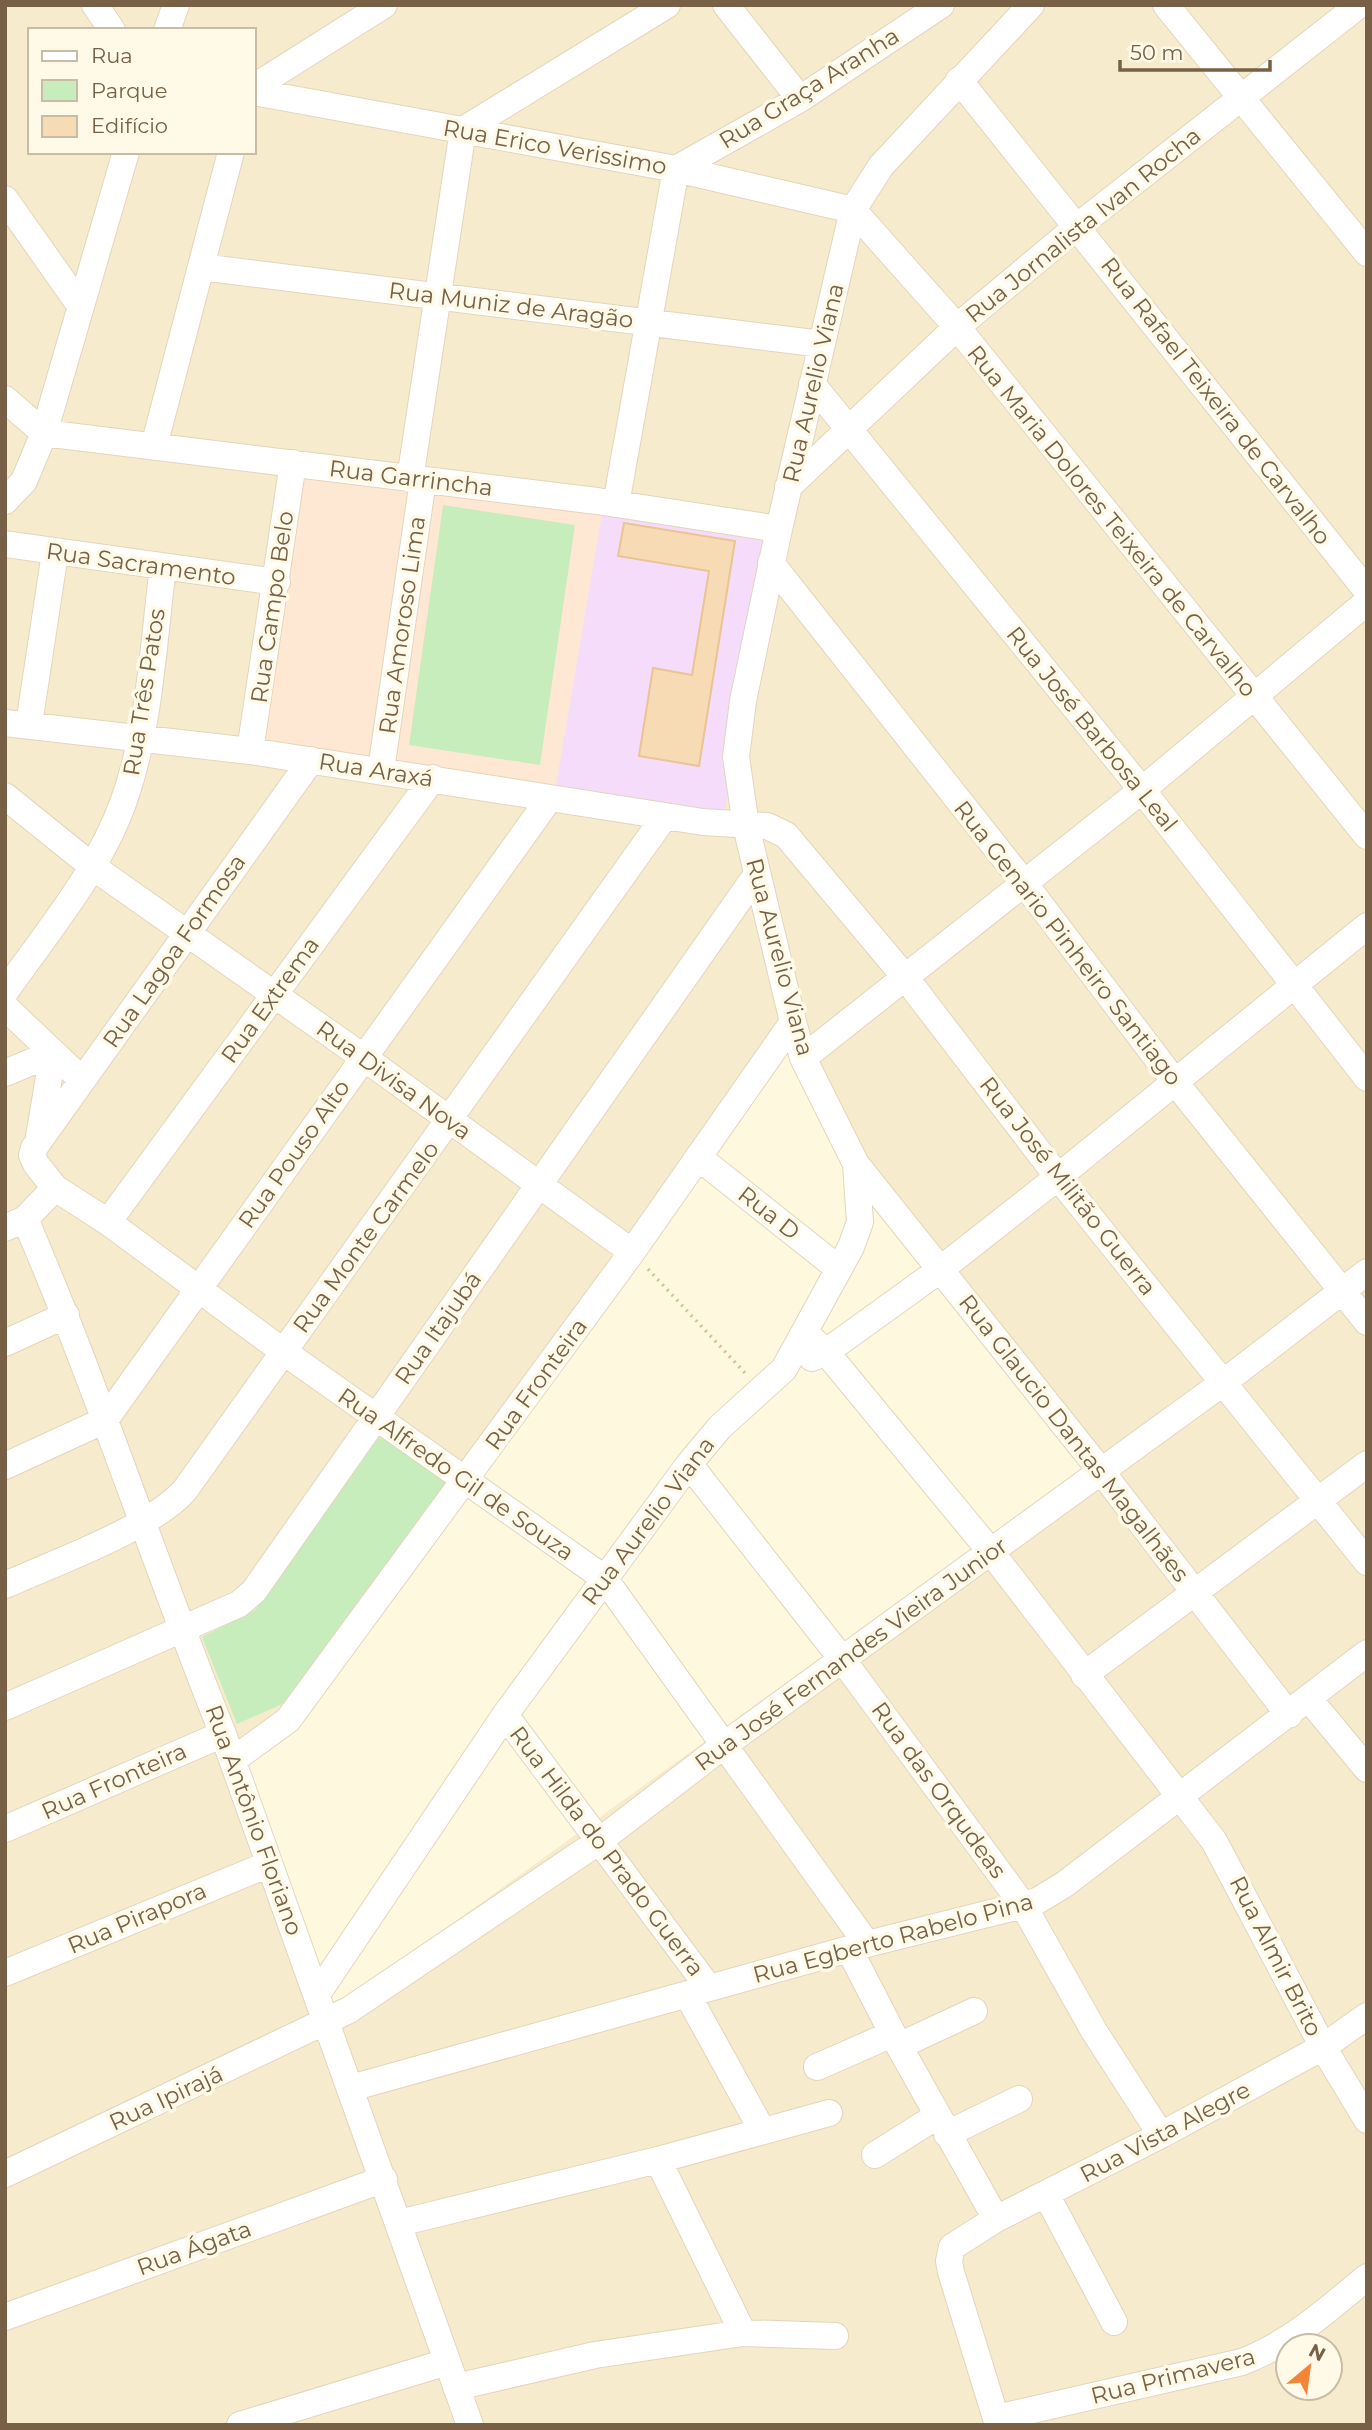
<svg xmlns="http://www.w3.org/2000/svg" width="1372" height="2430" viewBox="0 0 1372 2430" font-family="Montserrat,sans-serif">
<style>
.residential{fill:#f7ebcd;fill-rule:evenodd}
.commercial{fill:#ffe8d3}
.education{fill:#f5dcfa}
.green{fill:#c7edbd}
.building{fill:#f6dbb4;stroke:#eac493;stroke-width:2}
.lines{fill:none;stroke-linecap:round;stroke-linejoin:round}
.minor-casing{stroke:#e3d5ba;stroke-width:28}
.path{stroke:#dbbe98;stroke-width:3.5;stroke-dasharray:2 5;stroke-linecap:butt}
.minor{stroke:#fff;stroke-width:26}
.labels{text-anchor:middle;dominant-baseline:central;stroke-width:7;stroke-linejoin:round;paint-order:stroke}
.street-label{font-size:23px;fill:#776045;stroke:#fffae8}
</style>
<rect width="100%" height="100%" fill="#fef8df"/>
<path class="residential" d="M5,5H1367V2425H5ZM30,30H254V152H30ZM793,1028L825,1127L1096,1459L319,2020L224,1756L308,1702ZM1288,2346H1330V2388H1288Z"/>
<path class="commercial" d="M284,469L602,514L553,803L245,755Z"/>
<path class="education" d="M602,514L778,539L721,830L553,803Z"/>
<path class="green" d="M443,505L575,525L540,765L409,745Z
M380,1433L451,1483L289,1701L237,1724L202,1637L255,1610Z"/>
<path class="building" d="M624,523L735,541L699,766L639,756L653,668L692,675L709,571L618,556Z"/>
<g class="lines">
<defs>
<path id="minor" d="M95,5L112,30
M726,5L800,99
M1166,5L1367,253
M167,30L176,5
M959,80L1367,591
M254,87L384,5
M254,92L676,169L853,210
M5,199L79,304
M853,210L957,327L1367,836
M201,267L822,344
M812,384L1142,790L1367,1078
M5,399L44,433
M44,433L597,501L779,529
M154,446L231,152
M410,479L463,130L667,5
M788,487L957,327L1078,226L1359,5
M5,501L24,481L44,433L126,152
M616,504L676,169L800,99L941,5
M5,544L277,582
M771,563L1024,883L1175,1082L1367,1322
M5,723L250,751L703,822L767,826L786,835L905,977L1058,1177L1367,1562
M29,724L55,553
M250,751L293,463
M311,760L34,1148L32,1155L36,1164L55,1188L108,1222L284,1352L604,1578L867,1944
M381,770L423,480
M5,796L93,867L363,1057L632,1252
M5,992C47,932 98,872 123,803C150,729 153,645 163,567
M5,1007L82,1080
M803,1058L1142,790L1367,602
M5,1073L53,1053
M39,1137L53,1053
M698,1157L839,1269
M856,1164L1101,1471L1289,1715
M25,1219C98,1388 154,1563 223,1734L470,2425
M108,1222L433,778
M5,1228L25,1219L55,1188
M806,1334L826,1352L991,1552L1214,1841L1323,2047L1367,2120
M5,1343L66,1315
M812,1358L826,1352L941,1269L1058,1177L1367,926
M689,1464L842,1659L1023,1905L1094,2031L1161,2135
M5,1466L105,1420L549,799
M5,1585C54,1563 152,1528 185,1490L665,816
M1084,1675L1367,1464
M1309,1699L1367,1769
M5,1707L239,1604L254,1591L757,874
M505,1715L709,1988
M233,1760L288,1720L632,1252L793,1022
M5,1829L223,1734
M849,1949L899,2046L996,2219
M5,1973L269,1864
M318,1993L505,1715L689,1464L720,1427L784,1369L851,1247L860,1222L856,1164L803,1058L793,1022L746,826L736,757L743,701L779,529L853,210L881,166L1031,5
M687,1994L762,2130
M899,2046L974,2011
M817,2067L892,2034
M351,2088L867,1944L1023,1905L1037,1901L1065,1884L1367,1653
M947,2134L1019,2099
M875,2155L937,2116
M658,2160L743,2333
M5,2174L349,2010L598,1842L723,1746L1224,1382L1367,1272
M1046,2194L1114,2322
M399,2223L658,2160L829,2113
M5,2317L384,2179
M456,2387L595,2355L743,2333L835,2336
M997,2418L1242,2362C1291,2343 1327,2310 1367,2277
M240,2425L447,2362
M998,2425L951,2272L949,2261L952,2247L996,2219L1161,2135L1323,2047L1367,2016"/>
</defs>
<use href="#minor" class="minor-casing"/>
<path class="path" d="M648,1269L745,1373"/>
<use href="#minor" class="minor"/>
</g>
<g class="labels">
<g class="street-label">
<text transform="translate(809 88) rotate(-32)">Rua Graça Aranha</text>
<text transform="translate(555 147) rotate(10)">Rua Erico Verissimo</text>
<text transform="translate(1083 225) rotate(-39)">Rua Jornalista Ivan Rocha</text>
<text transform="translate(511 305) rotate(7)">Rua Muniz de Aragão</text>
<text transform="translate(813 383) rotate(-77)">Rua Aurelio Viana</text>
<text transform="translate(1216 401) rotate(52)">Rua Rafael Teixeira de Carvalho</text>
<text transform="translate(411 478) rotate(7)">Rua Garrincha</text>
<text transform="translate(1112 521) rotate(51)">Rua Maria Dolores Teixeira de Carvalho</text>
<text transform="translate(141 564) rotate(8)">Rua Sacramento</text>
<text transform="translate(272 607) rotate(-82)">Rua Campo Belo</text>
<text transform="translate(402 625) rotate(-82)">Rua Amoroso Lima</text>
<text transform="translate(144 692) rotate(-81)">Rua Três Patos</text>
<text transform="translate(1092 729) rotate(51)">Rua José Barbosa Leal</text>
<text transform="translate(376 770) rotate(9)">Rua Araxá</text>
<text transform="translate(1068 943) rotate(52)">Rua Genario Pinheiro Santiago</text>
<text transform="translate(174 951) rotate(-55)">Rua Lagoa Formosa</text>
<text transform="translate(780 957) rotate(75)">Rua Aurelio Viana</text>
<text transform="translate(270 1000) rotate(-54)">Rua Extrema</text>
<text transform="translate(394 1080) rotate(36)">Rua Divisa Nova</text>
<text transform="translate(294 1154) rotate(-55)">Rua Pouso Alto</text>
<text transform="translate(1068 1186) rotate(52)">Rua José Militão Guerra</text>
<text transform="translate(769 1213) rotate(38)">Rua D</text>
<text transform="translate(366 1237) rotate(-54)">Rua Monte Carmelo</text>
<text transform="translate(438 1328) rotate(-55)">Rua Itajubá</text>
<text transform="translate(536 1384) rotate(-54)">Rua Fronteira</text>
<text transform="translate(1074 1438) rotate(52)">Rua Glaucio Dantas Magalhães</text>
<text transform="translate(456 1474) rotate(35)">Rua Alfredo Gil de Souza</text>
<text transform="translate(648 1521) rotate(-53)">Rua Aurelio Viana</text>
<text transform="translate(851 1654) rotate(-36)">Rua José Fernandes Vieira Junior</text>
<text transform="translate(114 1781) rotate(-24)">Rua Fronteira</text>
<text transform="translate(939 1790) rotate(54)">Rua das Orqudeas</text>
<text transform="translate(254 1820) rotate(70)">Rua Antônio Floriano</text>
<text transform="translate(607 1851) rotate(53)">Rua Hilda do Prado Guerra</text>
<text transform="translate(137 1918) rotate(-23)">Rua Pirapora</text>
<text transform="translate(893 1938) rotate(-15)">Rua Egberto Rabelo Pina</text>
<text transform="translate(1276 1956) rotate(63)">Rua Almir Brito</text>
<text transform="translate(166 2098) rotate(-25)">Rua Ipirajá</text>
<text transform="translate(1165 2132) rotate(-28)">Rua Vista Alegre</text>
<text transform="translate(194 2248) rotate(-20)">Rua Ágata</text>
<text transform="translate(1173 2376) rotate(-14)">Rua Primavera</text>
</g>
</g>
<rect width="1372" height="2430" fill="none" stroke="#776045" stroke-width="14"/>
<rect x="28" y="28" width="228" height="126" fill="#fffae8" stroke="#c9bca7" stroke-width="2"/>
<rect x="42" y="51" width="35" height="10" fill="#ffffff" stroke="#c9bca7" stroke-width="2"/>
<text x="91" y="63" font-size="21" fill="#776045">Rua</text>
<rect x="42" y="80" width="35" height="21" fill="#c7edbd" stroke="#c9bca7" stroke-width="2"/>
<text x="91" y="98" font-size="21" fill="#776045">Parque</text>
<rect x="42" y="116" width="35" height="21" fill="#f6dbb4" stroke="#c9bca7" stroke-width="2"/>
<text x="91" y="133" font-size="21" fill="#776045">Edifício</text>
<g transform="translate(1309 2367) rotate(29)"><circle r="33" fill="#fffae8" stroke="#c9bca7" stroke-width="2"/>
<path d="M0-5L12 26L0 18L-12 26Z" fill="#f48538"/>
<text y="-10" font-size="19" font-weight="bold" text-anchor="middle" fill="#776045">N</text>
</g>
<path d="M1120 60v10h150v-10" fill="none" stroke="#776045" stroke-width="3.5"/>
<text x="1130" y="60" font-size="21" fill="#776045" stroke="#fffae8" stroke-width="5" paint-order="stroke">50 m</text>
</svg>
